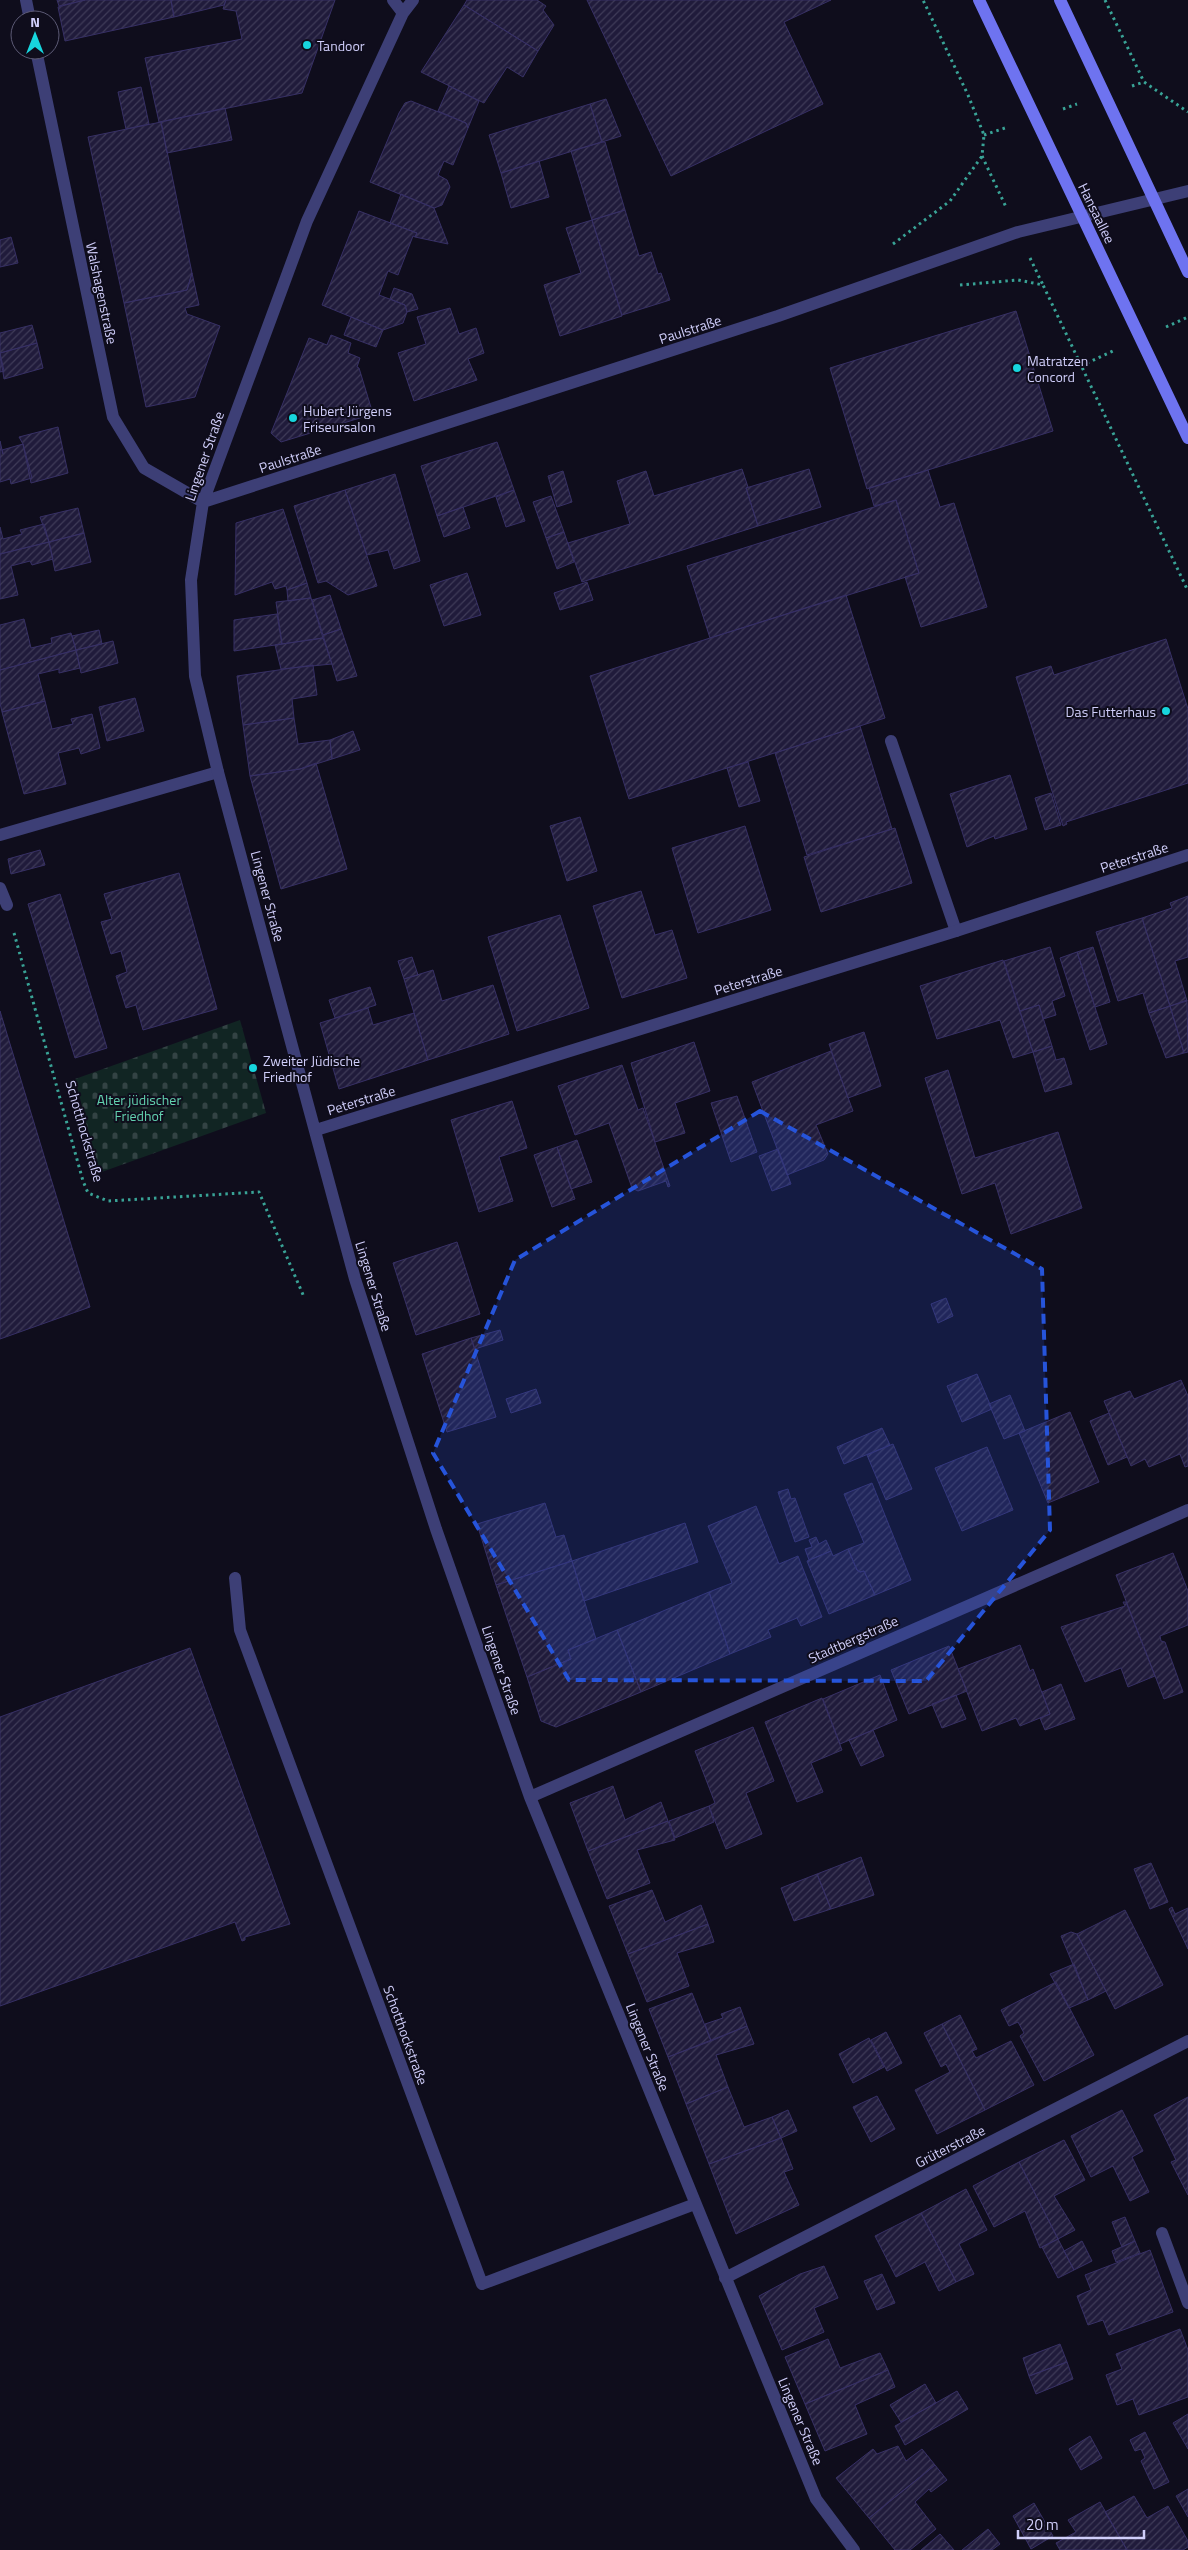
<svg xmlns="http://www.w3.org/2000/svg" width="1188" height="2550" viewBox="0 0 1188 2550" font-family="'Titillium Web',sans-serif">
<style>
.cemetery{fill:url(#cemetery-stones)}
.building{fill:url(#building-hatch);stroke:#373065}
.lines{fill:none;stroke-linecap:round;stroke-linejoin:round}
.path{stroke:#39a396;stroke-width:3;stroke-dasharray:2.5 4;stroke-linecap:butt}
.service{stroke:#3d3f76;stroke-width:12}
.minor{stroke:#3d3f76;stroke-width:12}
.secondary{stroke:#6e73f0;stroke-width:12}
.marked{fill:#2654da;fill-opacity:0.2;stroke:#2654da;stroke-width:4;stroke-dasharray:10 6;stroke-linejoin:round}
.poi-dot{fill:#17d5dd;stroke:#0f0d1c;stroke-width:2}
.labels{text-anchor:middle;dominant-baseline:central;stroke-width:4;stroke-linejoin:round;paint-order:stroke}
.poi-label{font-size:14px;fill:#d0cefa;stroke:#0f0d1c;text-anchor:start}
.street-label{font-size:14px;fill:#d0cefa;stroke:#0f0d1c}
.park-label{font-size:14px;fill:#62d1af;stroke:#0f0d1c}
</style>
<defs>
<pattern id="cemetery-stones" width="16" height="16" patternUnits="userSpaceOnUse" patternTransform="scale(1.25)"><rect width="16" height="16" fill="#112523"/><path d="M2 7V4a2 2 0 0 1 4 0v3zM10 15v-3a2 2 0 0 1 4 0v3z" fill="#334344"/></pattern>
<pattern id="building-hatch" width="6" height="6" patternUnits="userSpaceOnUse" patternTransform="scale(1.25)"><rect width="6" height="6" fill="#201b3b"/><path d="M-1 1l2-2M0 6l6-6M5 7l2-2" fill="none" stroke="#3f3b58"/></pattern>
</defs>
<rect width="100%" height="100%" fill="#0f0d1c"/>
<path class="cemetery" d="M240,1020L266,1113L99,1173L75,1079Z"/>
<path class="building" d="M57,0H85L59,6Z
M85,0H171L174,17L65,41L58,7Z
M171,0H226L224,5L174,17Z
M226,0H335L302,93L159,122L145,58L242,39L236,11L223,9Z
M467,0H537L546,6L543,10L554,25L538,51L464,5Z
M587,0H831L784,22L823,104L671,176Z
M464,5L538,51L523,77L507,67L484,103L421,72Z
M449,86L479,101L468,128L466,123L438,111Z
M141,87L149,124L126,129L118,92Z
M606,99L621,136L602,142L590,104Z
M411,101L466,123L468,128L453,165L444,161L438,175L447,180L450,187L442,205L434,208L370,182L399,113L405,103Z
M590,104L602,142L501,173L489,135Z
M225,108L232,140L167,153L161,122Z
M161,122L192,273L187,290L124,303L88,137Z
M602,142H605L625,210L592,220L571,151Z
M539,161L549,197L511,208L501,173Z
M401,194L434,208L448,244L415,237L417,233L390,223Z
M625,210L639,256L651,252L658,274L661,273L670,300L622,315L592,220Z
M359,211L417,233L415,237L413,236L398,275L388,271L379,295L405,305L407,312L403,323L383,330L322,305Z
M592,220L622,316L560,336L544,285L581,273L566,228Z
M11,237L18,263L0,267V240Z
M192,273L199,305L185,308L187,314L220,326L195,397L146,407L124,303L187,290Z
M394,288L412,294L418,309L407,312L405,305L390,299Z
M450,308L459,334L476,328L484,353L468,359L477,380L414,401L398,353L426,344L417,317Z
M1016,311L1053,431L867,489L830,368Z
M351,317L383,330L376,347L344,335Z
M32,325L37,343L0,353V333Z
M331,335L351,343L348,353L360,358L357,367L359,368L373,414L281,442L271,433L309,338L327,345Z
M37,343L43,368L4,379L0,353Z
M0,353L4,371L0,372Z
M58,427L68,473L31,483L23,444L19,437Z
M0,441L3,454L2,450L23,444L32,478L11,484L10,479L0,482Z
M497,442L514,490L437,516L421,466Z
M742,469L748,487L746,488L758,526L582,582L568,543L630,524L617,481L646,471L654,496Z
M809,469L821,507L758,526L746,488Z
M928,470L940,507L954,503L987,607L921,627L905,577L919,573L896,500L874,506L869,488Z
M563,471L572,502L557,507L548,476Z
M395,474L420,561L394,569L388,550L367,555L345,490Z
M345,490L377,586L348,595L326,581L318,583L294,506Z
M514,490L525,521L506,527L496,497Z
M551,496L564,532L546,538L533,502Z
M896,500L919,573L710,638L687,566Z
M463,507L470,528L444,537L437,516Z
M78,508L84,533L49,542L40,517Z
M283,509L307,583L287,590L286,586L275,589L272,582L235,595L236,523Z
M44,524L49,542L0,554V527L3,539L22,534L20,530Z
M564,532L574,562L557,569L546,538Z
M84,533L91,562L55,571L49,542Z
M49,542L53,559L32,565L30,561L11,566L18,595L0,599V554Z
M467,573L481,615L444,626L430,585Z
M587,582L593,600L560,610L554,593Z
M307,583L311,598L288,601L287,590Z
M330,595L341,629L323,635L312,600Z
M846,595L885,718L629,799L590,676Z
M311,598L323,638L282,644L276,602Z
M277,614L282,644L234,651V620Z
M24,619L31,648L52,643L51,638L71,633L76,650L0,670V625Z
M341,629L357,676L337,681L323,635Z
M99,630L102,644L76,650L72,636Z
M323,638L332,664L281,669L275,645Z
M1166,639L1188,709V783L1066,822L1067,824L1063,826L1016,677L1051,666L1054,675Z
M113,641L118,663L81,673L76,650Z
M76,650L80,668L59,673V669L38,674L45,701L2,712L0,703V670Z
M313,665L317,695L292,699L294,718L243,725L237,676Z
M135,698L144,731L107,741L99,707Z
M45,701L52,729L73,724L71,719L92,714L100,748L81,754L79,748L58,753L66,784L24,794L2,712Z
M294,718L298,744L330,740L332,759L300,769L250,776L243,725Z
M860,726L892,829L807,855L775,753Z
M353,731L360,750L332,759L330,740Z
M748,762L760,801L739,807L727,768Z
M316,763L347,869L281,889L250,776L300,769Z
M1010,775L1027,829L995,839L994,836L967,847L950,794Z
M1051,793L1061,825L1045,830L1035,798Z
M580,817L597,871L567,881L550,826Z
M745,826L771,910L698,933L672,848Z
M895,828L912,883L821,912L804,857Z
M40,850L45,865L11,874L8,859Z
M179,873L217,1009L143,1030L136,1005L126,1008L116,976L127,972L121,951L111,954L101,922L112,919L104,894Z
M641,891L655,935L672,930L687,978L622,998L593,906Z
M60,894L107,1048L75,1058L28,904Z
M1188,896V957L1175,961L1187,1001L1170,1006L1142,918L1172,908L1170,903Z
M560,915L589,1008L517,1031L488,937Z
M1142,918L1170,1006L1149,1013L1143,993L1118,1001L1096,932Z
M1050,947L1065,996L1052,1001L1056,1015L1043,1019L1039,1005L1020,1011L1004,961Z
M1093,947L1110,1002L1095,1007L1077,952Z
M1077,952L1107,1044L1090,1050L1060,958Z
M412,957L418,975L404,979L398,961Z
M1003,960L1033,1052L1013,1058L1000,1020L937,1039L920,986Z
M433,970L442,1001L493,985L509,1034L428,1060L404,979Z
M370,987L376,1005L335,1018L329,1000Z
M1187,1000L1188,1052L1184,1053L1170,1006Z
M1039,1005L1052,1046L1033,1052L1020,1011Z
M1170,1006L1184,1053L1166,1058L1149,1013Z
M368,1008L373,1025L414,1013L428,1060L339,1089L320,1023Z
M0,1011L90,1307L0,1339Z
M864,1032L881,1086L848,1098L829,1044Z
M694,1042L710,1091L675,1103L685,1133L655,1142L631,1063Z
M1052,1046L1056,1060L1064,1058L1072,1084L1045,1092L1033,1052Z
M831,1051L853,1111L816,1125L828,1154L824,1160L787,1175L752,1082Z
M622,1065L638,1110L643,1108L670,1186L668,1187L666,1181L638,1191L632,1188L609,1123L575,1135L558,1086Z
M948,1070L975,1158L1058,1132L1082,1208L1011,1234L995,1183L962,1194L925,1078Z
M737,1096L757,1152L731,1162L711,1103Z
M512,1101L527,1148L499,1157L513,1201L479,1212L451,1120Z
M577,1140L592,1182L571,1189L557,1147Z
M557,1147L575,1199L552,1207L534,1155Z
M778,1149L791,1184L772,1191L759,1156Z
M457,1242L480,1314L416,1335L393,1263Z
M946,1298L953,1316L938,1323L931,1304Z
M500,1330L503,1340L475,1349L471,1338Z
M471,1338L496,1417L447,1432L422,1354Z
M977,1374L992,1409L962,1422L947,1386Z
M1181,1380L1188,1396V1466L1185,1467L1180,1454L1149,1467L1145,1459L1131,1466L1104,1401L1130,1391L1134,1399Z
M536,1389L541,1403L511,1413L506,1399Z
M1010,1395L1025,1431L1004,1439L989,1404Z
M1070,1412L1099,1482L1048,1503L1019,1433Z
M1109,1413L1127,1457L1108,1465L1090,1421Z
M882,1428L890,1445L844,1464L837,1447Z
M893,1444L912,1489L886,1500L867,1455Z
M987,1447L1013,1510L962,1531L935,1468Z
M872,1483L911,1580L875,1595L864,1571L860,1572L857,1570L848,1549L864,1543L844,1494Z
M788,1489L791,1499L795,1498L809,1537L795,1542L778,1492Z
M545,1503L556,1537L564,1535L572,1561L496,1585L477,1524Z
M756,1506L779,1564L798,1556L822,1617L801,1626L797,1618L768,1630L771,1637L730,1654L709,1592L732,1583L708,1526Z
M685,1523L698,1562L584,1601L572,1561Z
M816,1537L819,1544L826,1540L831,1551L809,1560L805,1549L812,1547L809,1540Z
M848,1549L857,1570L860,1572L864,1571L875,1595L829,1614L807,1561L831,1551L833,1556Z
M1173,1553L1188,1591V1625L1160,1636L1161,1641L1165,1642L1183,1692L1164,1699L1116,1575Z
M572,1561L596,1639L568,1650L571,1659L527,1677L496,1585Z
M709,1592L730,1654L641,1692L617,1630Z
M1123,1602H1126L1155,1676L1128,1687L1121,1668L1085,1682L1061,1627L1125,1606Z
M617,1630L641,1692L556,1727L541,1721L527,1677L571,1659L568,1650Z
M1020,1645L1030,1671L1033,1669L1050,1714L1020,1726L1016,1718L982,1731L958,1669Z
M949,1646L967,1691L909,1714L891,1670Z
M190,1648L290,1924L245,1937V1940L242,1941L235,1922L0,2006V1717Z
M880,1675L897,1720L840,1744L823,1699Z
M1061,1684L1075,1719L1045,1730L1040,1718L1050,1714L1042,1692Z
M956,1695L966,1719L942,1728L932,1704Z
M822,1698L842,1750L811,1763L823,1792L797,1802L765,1722Z
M753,1727L774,1781L746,1793L762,1834L726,1849L709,1806L715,1803L695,1751Z
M873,1730L884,1756L861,1766L849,1740Z
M613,1786L625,1820L661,1802L668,1821L588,1851L570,1803Z
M709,1806L714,1822L675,1838L669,1821Z
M668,1821L675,1840L637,1850L650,1883L607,1899L588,1851Z
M861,1857L874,1895L831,1909L817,1874Z
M1151,1863L1168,1902L1150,1909L1134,1869Z
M817,1874L831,1909L794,1921L781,1888Z
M652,1890L665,1922L701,1905L708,1924L628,1954L609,1906Z
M1172,1907L1175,1914L1188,1908V1949L1169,1909Z
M1125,1910L1163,1985L1115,2009L1077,1934Z
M708,1924L714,1942L677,1953L689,1986L647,2002L628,1954Z
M1071,1932L1077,1934L1106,1991L1088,2000L1061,1936Z
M1074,1964L1088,2000L1069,2008L1050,1974Z
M1056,1982L1094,2055L1044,2081L1020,2036L1024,2033L1018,2022L1009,2026L1001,2010Z
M692,1993L711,2041L668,2057L649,2009Z
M740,2007L747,2026L711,2041L705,2024L723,2018L721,2014Z
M960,2015L977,2049L972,2051L976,2058L1011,2041L1034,2085L985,2110L942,2024Z
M942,2024L985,2110L937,2134L915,2090L950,2072L946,2064L941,2067L924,2033Z
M747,2026L754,2044L716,2055L728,2087L686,2104L668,2057Z
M886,2032L902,2063L887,2071L871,2040Z
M869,2038L884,2067L853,2083L839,2054Z
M728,2087L744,2127L772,2117L781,2138L709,2164L686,2104Z
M877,2096L895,2129L871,2142L853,2107Z
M1188,2097V2195L1171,2162L1176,2160L1154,2115Z
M788,2110L797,2131L781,2138L772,2117Z
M1122,2110L1143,2151L1132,2157L1149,2192L1130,2201L1113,2166L1091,2177L1071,2136Z
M781,2138L793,2169L784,2172L799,2205L736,2234L709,2164Z
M1064,2140L1085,2180L1054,2196L1075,2230L1058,2239L1019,2162Z
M1019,2162L1058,2239L1040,2248L1025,2211L994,2227L973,2186Z
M966,2189L987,2230L959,2244L974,2274L956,2282L921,2213Z
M921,2213L956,2282L939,2291L925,2262L896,2277L875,2236Z
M1125,2217L1135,2241L1122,2247L1112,2222Z
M1058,2239L1074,2270L1058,2278L1042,2247Z
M1082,2241L1092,2261L1074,2270L1064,2251Z
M1135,2241L1140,2253L1116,2262L1112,2251Z
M1150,2250L1173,2312L1109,2335L1103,2320L1088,2325L1077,2296L1091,2290L1085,2275Z
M824,2266L838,2298L814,2308L824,2332L782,2350L759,2296L800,2274Z
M882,2274L895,2303L877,2310L864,2281Z
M1180,2329L1188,2350V2397L1139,2415L1133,2399L1117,2405L1106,2375L1122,2369L1116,2354Z
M828,2339L840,2368L880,2353L888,2370L805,2404L785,2357Z
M1060,2344L1067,2362L1029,2376L1023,2358Z
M1067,2362L1073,2379L1036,2394L1029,2376Z
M888,2370L895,2387L855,2405L867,2434L825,2451L805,2404Z
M925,2384L936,2403L901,2422L890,2405Z
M957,2391L968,2409L905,2445L895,2426Z
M1188,2414V2449L1173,2423Z
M1145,2432L1169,2482L1154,2489L1141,2461L1145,2458L1141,2449L1135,2451L1130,2440Z
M1090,2436L1102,2458L1081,2470L1069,2449Z
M898,2446L906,2461L922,2449L935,2465L869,2518L836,2478L873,2449L877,2454Z
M935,2465L947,2480L931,2492L929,2489L915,2502L936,2529L910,2550H895L869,2518Z
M1188,2489V2517L1176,2496Z
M1134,2496L1147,2518L1168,2506L1188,2541V2547L1183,2550H1127L1105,2512Z
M1100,2502L1127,2550H1060L1056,2543L1076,2532L1068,2520Z
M1034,2503L1053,2536L1031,2549L1013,2516Z
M988,2529L1000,2544L992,2550H962Z
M940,2534L954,2550H921Z"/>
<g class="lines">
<path class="path" d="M1105,0L1144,82L1188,112
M1132,86L1144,82
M1063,109L1077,104
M984,135L1008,127
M982,156L1006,207
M893,244L950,201L982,156L984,135L968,95L923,0
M1030,258L1043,285
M960,285L1018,280L1043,285L1188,591
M1166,327L1188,317
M1081,366L1115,350
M14,933L83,1181L88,1193L108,1201L259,1192L304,1297"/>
<path class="service" d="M891,741L956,931
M0,835L218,772
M1162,2233L1188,2303"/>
<path class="minor" d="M26,0L30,20
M393,0L403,13
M413,0L403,13L307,221L203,502L191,580L195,676L218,772L355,1279L436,1529L530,1797L816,2499L854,2550
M36,50L113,417L144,468L203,502
M203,502L778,316L1018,232L1188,191
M0,888L7,905
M316,1130L956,931L1188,855
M235,1578L240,1630L482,2284L695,2204
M530,1797L1188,1510
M725,2278L1188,2041"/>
<path class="secondary" d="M979,0L1188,438
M1060,0L1188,272"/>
</g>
<path class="marked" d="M760,1111L1042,1269L1050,1530L926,1681L569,1680L433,1453L515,1260Z"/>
<g class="poi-dot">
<circle cx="307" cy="45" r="5"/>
<circle cx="1017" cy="368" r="5"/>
<circle cx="293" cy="418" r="5"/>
<circle cx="1166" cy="711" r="5"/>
<circle cx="253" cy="1068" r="5"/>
</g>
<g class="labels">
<g class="poi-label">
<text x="317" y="45">Tandoor</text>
<text x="1027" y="360">Matratzen<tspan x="1027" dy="16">Concord</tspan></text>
<text x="303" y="410">Hubert Jürgens<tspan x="303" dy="16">Friseursalon</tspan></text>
<text x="1156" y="711" text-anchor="end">Das Futterhaus</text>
<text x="263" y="1060">Zweiter Jüdische<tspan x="263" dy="16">Friedhof</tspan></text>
</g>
<g class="street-label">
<text transform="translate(1097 213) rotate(64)">Hansaallee</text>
<text transform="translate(102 293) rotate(78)">Walshagenstraße</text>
<text transform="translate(690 329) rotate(-18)">Paulstraße</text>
<text transform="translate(204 456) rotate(-71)">Lingener Straße</text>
<text transform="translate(290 458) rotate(-18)">Paulstraße</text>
<text transform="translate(1134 857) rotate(-18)">Peterstraße</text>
<text transform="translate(268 896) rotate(75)">Lingener Straße</text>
<text transform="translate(748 980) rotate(-17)">Peterstraße</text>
<text transform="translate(361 1100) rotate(-17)">Peterstraße</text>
<text transform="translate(85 1131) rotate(74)">Schotthockstraße</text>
<text transform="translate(374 1286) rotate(73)">Lingener Straße</text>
<text transform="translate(853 1639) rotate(-24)">Stadtbergstraße</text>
<text transform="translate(502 1670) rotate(71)">Lingener Straße</text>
<text transform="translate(406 2035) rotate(70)">Schotthockstraße</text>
<text transform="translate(648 2047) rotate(68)">Lingener Straße</text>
<text transform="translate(950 2146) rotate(-27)">Grüterstraße</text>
<text transform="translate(801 2421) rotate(67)">Lingener Straße</text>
</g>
<g class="park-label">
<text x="139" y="1099">Alter jüdischer<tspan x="139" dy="16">Friedhof</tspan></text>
</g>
</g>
<g transform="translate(35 35)"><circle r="24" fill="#0f0d1c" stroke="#5c5a75"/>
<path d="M0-4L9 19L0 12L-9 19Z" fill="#17d5dd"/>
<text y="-8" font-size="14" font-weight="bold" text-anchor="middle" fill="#d0cefa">N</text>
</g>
<path d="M1018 2530v8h126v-8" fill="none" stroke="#d0cefa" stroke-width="2.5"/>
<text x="1026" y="2530" font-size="15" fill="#d0cefa" stroke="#0f0d1c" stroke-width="4" paint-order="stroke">20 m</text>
</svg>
